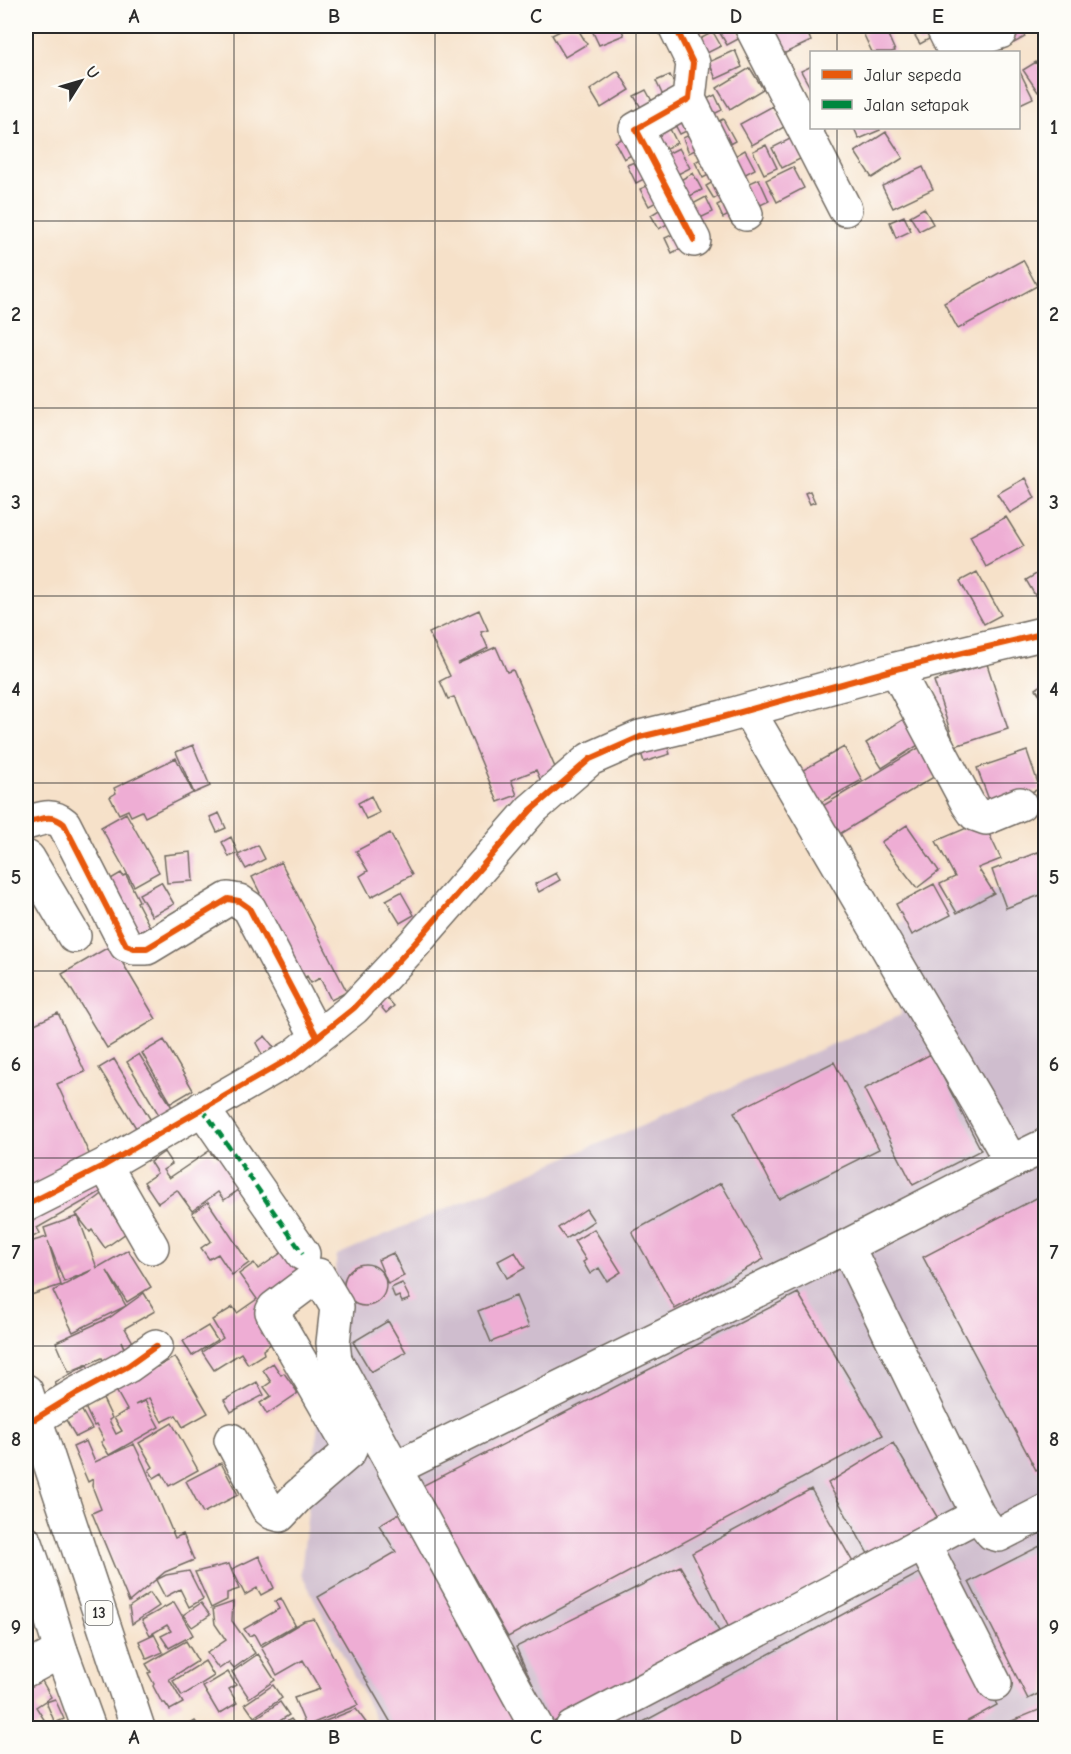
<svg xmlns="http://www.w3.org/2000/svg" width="1071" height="1754" viewBox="0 0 1071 1754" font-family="'Comic Neue',sans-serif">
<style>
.industrial{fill:#cfbdce}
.building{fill:#eeadd4}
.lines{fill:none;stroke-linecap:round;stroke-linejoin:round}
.minor-casing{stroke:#726b62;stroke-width:36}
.highway-casing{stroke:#726b62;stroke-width:36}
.minor{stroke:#fff;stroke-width:33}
.highway{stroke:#fff;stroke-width:33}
.quiet{stroke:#00873e;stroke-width:4.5;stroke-dasharray:9 4.5;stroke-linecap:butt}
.cycleway-casing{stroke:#fdfcf7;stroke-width:10}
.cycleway{stroke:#e8590c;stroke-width:6}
.grid{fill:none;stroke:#2b2b2b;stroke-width:1.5;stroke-opacity:0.55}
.labels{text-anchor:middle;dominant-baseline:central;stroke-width:4.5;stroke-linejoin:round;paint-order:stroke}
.shield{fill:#fdfcf7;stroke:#6a6a68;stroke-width:1.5}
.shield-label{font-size:15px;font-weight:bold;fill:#2b2b2b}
.neatline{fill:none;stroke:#2b2b2b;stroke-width:2}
.grid-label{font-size:20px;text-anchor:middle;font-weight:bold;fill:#2b2b2b}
</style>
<rect width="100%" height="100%" fill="#fdfcf7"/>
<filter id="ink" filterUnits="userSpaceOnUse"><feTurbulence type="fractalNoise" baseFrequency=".0167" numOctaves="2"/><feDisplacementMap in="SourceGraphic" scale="12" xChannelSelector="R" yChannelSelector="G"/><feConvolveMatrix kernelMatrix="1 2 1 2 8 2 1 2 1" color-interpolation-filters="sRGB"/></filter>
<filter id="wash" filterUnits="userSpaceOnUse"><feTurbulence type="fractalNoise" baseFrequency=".008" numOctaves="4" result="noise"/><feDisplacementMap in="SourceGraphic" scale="24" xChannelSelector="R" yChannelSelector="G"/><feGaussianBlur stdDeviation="1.35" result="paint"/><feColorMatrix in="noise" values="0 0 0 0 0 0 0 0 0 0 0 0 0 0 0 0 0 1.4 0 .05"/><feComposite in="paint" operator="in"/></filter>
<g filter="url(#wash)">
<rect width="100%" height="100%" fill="#f6e1c9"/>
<path class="industrial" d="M1045,871V1728H380L301,1573L337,1255L901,1015L893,926Z"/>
<g id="blocks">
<path class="building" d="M570,26H576L587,44L565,57L552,35Z
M590,26H620L624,35L599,45Z
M688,26H715L693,36Z
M722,26H735L742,37L727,45L717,28Z
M775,26H805L811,41L781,55L769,29Z
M881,26H884L895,51L891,52H872L863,33Z
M909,26H930L936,35L920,44Z
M1006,26H1020L1025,37L1014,43Z
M713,32L721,46L703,55L696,41Z
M735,50L742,67L716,79L709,62Z
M1036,62L1046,76V87L1038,92L1023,70Z
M812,66V91L801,71Z
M750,68L763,89L730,109L717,88Z
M1018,68L1033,98L1018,105Z
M618,71L630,90L601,108L590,90Z
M670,75L678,92L664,98L656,81Z
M646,90L654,105L643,111L634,96Z
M715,95L722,110L708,117L701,102Z
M773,106L784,127L752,145L740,124Z
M685,112L693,128L680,134L672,119Z
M723,119L735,141L721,149L709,126Z
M666,121L677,143L660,151L649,130Z
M854,128H879L880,130L859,139Z
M697,131L703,146L689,153L683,138Z
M886,132L903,158L872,178L855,152Z
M630,134L639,151L624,159L615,142Z
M796,136L806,156L782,168L772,148Z
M766,145L777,168L764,174L753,151Z
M679,148L690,168L674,176L663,156Z
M745,150L755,169L738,178L728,160Z
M708,155L716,171L703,178L695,162Z
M642,159L650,176L636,183L627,165Z
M793,167L804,188L777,202L766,180Z
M923,167L933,189L893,208L882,186Z
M693,173L702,190L684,199L675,183Z
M720,178L727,191L714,199L706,186Z
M759,179L769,201L754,208L743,186Z
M654,183L662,199L649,206L640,189Z
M706,197L713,212L696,220L689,206Z
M730,198L737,211L723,218L717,205Z
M664,207L672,221L659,229L651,215Z
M924,208L933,224L919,231L910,216Z
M904,216L911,231L896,238L890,222Z
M678,232L685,246L672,253L665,238Z
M1023,260L1037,286L958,329L944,303Z
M1025,478L1035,498L1010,513L997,494Z
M810,491L815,502L810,504L805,493Z
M1006,517L1024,546L986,567L970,536Z
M1043,570L1046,575V614L1026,580Z
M977,572L1001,615L984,624L960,581Z
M479,610L488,630L481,632L488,648L457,664L496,647L507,672L513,670L560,779L543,786L536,770L511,780L517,795L498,802L454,697L448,699L440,681L450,676L429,633Z
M987,664L1008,729L955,746L934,681Z
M1046,682V704L1036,689Z
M907,717L923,742L882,768L866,743Z
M665,738L670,754L644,762L639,747Z
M925,744L942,772L833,838L816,810Z
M193,745L210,786L194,793L176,752Z
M844,747L862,780L814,806L796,774Z
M1027,751L1040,789L991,805L977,768Z
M176,758L193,793L145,817L142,811L131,816L128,810L119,814L110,797L116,793L114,788Z
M371,796L379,813L366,819L358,803Z
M126,813L159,872L134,886L101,827Z
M219,813L226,828L217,832L210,817Z
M983,821L1001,859L978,868L994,893L957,913L940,884L955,877L936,841Z
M907,825L939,871L917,888L881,842Z
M390,833L412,875L371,897L360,876L368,871L356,851Z
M231,837L238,853L229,857L222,842Z
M258,845L265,859L246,869L238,855Z
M191,852L193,881L167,883L164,855Z
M1038,852L1046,868V893L1006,908L992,870Z
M281,862L347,992L331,1000L320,978L311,983L307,976L296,982L252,897L260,893L252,877Z
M121,873L123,876L126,875L139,901L137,902L150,927L130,937L104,883Z
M556,873L560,880L539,892L535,884Z
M161,882L174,904L152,916L139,894Z
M934,884L951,915L912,935L896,904Z
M401,892L414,915L400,923L386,900Z
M112,945L156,1019L107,1048L62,974Z
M386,997L394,1006L386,1013L378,1003Z
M58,1013L85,1072L57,1084L92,1160L26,1199V1028Z
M265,1036L276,1050L263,1056L256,1043Z
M164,1040L193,1090L171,1103L142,1053Z
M139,1054L175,1112L162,1120L127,1062Z
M931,1054L981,1150L913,1185L864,1089Z
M114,1059L155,1127L141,1136L99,1068Z
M834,1062L879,1149L779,1199L734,1112Z
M209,1151L215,1158L224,1153L246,1185L224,1200L218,1192L192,1211L177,1190L158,1203L144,1182L157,1173L150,1162L164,1152L172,1164L163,1170L169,1178Z
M92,1174L102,1191L37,1228L40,1233L26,1241V1213Z
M721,1183L764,1259L675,1309L632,1232Z
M105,1192L119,1211L113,1215L126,1233L105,1248L92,1230L90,1232L76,1214Z
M1046,1193V1465L1036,1470L923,1257Z
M208,1202L249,1263L232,1275L218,1254L209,1259L201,1248L211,1241L192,1213Z
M586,1209L594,1221L566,1239L558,1228Z
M78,1216L97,1268L128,1250L151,1287L127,1302L107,1271L126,1306L73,1332L53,1291L92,1270L64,1282L48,1241L61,1285L31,1295L26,1276V1243L47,1237L44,1228Z
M594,1229L621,1272L607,1281L599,1268L590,1274L583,1262L586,1260L574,1241Z
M294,1244L314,1274L294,1277L258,1302L289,1348L272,1343L263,1350L264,1354L248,1364L241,1353L214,1370L202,1352L223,1338L212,1320L233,1307L237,1313L257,1299L239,1274L254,1263L258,1269Z
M515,1252L525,1268L507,1278L498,1261Z
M393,1253L404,1276L388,1284L378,1260Z
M344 1285a21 21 0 1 1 42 0a21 21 0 1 1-42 0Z
M402,1283L410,1299L402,1302L399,1296L395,1298L391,1288Z
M144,1293L155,1311L125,1328L140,1355L130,1360L121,1341L130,1363L109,1372L102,1358L69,1372L56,1342L109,1318Z
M798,1293L883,1435L508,1637L422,1486Z
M516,1296L529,1327L491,1342L478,1311Z
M388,1321L406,1352L371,1372L353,1342Z
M208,1326L217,1340L192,1356L183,1341Z
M175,1357L208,1413L183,1427L176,1415L162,1422L149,1398L135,1405L145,1401L159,1427L109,1455L101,1442L104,1440L96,1425L94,1426L85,1407L103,1399L112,1418L109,1420L116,1434L122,1431L114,1418L127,1410L112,1383L156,1365L157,1367Z
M273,1363L281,1375L284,1373L298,1393L267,1414L260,1403L271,1396L264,1387L271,1382L263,1370Z
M87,1365L95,1379L60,1396L55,1382Z
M257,1382L264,1395L231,1412L224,1400Z
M65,1403L81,1409L92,1429L76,1437L66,1420L72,1416Z
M172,1423L198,1470L169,1486L162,1473L154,1478L149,1470L153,1467L139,1443Z
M86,1441L95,1462L134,1444L144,1465L175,1538L183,1534L194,1560L165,1572L129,1602L92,1513L101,1509L92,1486L93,1479L88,1482L73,1447Z
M893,1443L939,1520L871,1559L828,1483Z
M221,1463L238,1495L203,1513L186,1481Z
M811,1489L854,1564L730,1630L692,1553Z
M401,1512L526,1728H394L318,1597L396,1552L379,1525Z
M1046,1543V1690L1028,1699L969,1582Z
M259,1556L274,1588L261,1595L257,1588L245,1595L232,1569Z
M229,1564L239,1589L227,1593V1600L211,1608L195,1572Z
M680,1566L719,1631L550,1724L516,1647Z
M189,1571L203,1599L189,1607L180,1589L165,1597L156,1580L166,1575Z
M923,1571L997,1705L955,1728H632Z
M150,1593L159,1606L132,1624L129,1607Z
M281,1598L295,1625L260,1645L254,1634L249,1636L244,1629L279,1609L275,1601Z
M174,1602L193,1635L169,1648L161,1636L171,1631L167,1625L150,1635L142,1620Z
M233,1602L232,1621L255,1653L234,1668L229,1662L219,1669L207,1653L226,1640L215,1624L213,1609Z
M201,1603L210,1615L192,1627L183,1615Z
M314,1619L358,1705L306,1726L294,1698L320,1689L303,1660L277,1675L261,1647L304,1621Z
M154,1634L163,1652L147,1659L139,1641Z
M186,1641L198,1661L169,1679L183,1703L170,1710L165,1703H162L153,1686L154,1684L148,1673L151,1672L146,1664Z
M258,1654L275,1680L249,1698L232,1672Z
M205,1661L214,1676L182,1696L173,1681Z
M37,1672L51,1697L36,1707L45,1721L34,1728H26V1677Z
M228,1672L236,1685L229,1689L237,1703L219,1714L203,1687Z
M273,1685L282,1698L254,1717L245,1704Z
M55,1699L64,1719L55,1723L46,1702Z
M280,1702L289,1715L269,1728H257L252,1721Z
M1046,1707V1728H995Z
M356,1709L370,1728H308Z
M291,1719L298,1728H276Z
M195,1721L200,1728H184Z
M231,1721L236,1728H220Z"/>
</g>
</g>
<g filter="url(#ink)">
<use href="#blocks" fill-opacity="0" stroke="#726b62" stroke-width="1.5"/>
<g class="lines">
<defs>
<path id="minor" d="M675,26L693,63L689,99L636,129L694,240
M751,26L845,209
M942,26L951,44L956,47L1000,32
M689,99L746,214
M896,669L968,804L975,814L986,818L1020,804
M748,710L983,1111L1011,1162L1046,1145
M26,823C41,819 51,813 64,824L126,945L134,948H147L228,899L239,901L249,908L317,1037
M26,857L28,858L74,936
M202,1108L303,1254
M105,1165L152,1247
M26,1205L105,1165L294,1056L354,1008L415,943L531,810L590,759L640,737L723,717L896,669L1046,633
M847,1246L978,1515L992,1533L999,1535L1046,1511
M35,1419L76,1394L128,1366L156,1346
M231,1440L268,1509L273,1513L280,1515L298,1496L349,1452L350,1449L349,1446L272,1312L274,1308L318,1275L337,1307L333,1343L335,1360L537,1728
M394,1469L847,1246L1011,1162
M924,1544L995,1684
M26,1670L61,1651
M572,1728L978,1515"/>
<path id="highway" d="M26,1391L138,1728
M26,1543L44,1595L61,1651L89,1728"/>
</defs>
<use href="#minor" class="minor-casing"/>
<use href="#highway" class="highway-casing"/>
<use href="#minor" class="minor"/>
<use href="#highway" class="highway"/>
<path class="quiet" d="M202,1108L303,1254"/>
<defs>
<path id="cycleway" d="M675,26L693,63L689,99L636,129L694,240
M26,823C41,819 51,813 64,824L126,945L134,948H147L228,899L239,901L249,908L317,1037
M26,1205L105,1165L294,1056L354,1008L415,943L531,810L590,759L640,737L723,717L896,669L1046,633
M35,1419L76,1394L128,1366L156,1346"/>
</defs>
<use href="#cycleway" class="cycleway-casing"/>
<use href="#cycleway" class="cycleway"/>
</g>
</g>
<path class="grid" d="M234,26V1728M435,26V1728M636,26V1728M837,26V52M837,128V1728M26,221H1046M26,408H1046M26,596H1046M26,783H1046M26,971H1046M26,1158H1046M26,1346H1046M26,1533H1046"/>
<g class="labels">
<rect class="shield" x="85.5" y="1601" width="27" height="24" rx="4.5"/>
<g class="shield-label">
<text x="99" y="1613">13</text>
</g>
</g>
<rect width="1071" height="1754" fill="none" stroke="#fdfcf7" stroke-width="66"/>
<rect x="810" y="51" width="210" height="78" fill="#fdfcf7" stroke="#a9a8a5" stroke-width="1.5"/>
<rect x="822" y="70" width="30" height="9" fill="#e8590c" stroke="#a9a8a5" stroke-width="1.5"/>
<text x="864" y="81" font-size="18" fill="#2b2b2b">Jalur sepeda</text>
<rect x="822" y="100" width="30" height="9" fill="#00873e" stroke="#a9a8a5" stroke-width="1.5"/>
<text x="864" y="111" font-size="18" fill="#2b2b2b">Jalan setapak</text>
<g transform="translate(81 81) rotate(53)" stroke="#fdfcf7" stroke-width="4.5" paint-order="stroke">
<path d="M0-4.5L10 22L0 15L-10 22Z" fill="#2b2b2b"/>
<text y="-9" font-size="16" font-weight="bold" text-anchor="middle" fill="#2b2b2b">U</text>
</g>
<rect x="33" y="33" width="1005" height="1688" class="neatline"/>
<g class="grid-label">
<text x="134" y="23">A</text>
<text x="334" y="23">B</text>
<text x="536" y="23">C</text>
<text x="736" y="23">D</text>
<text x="938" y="23">E</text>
<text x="16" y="134">1</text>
<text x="1054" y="134">1</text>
<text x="16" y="321">2</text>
<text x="1054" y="321">2</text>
<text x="16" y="509">3</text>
<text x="1054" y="509">3</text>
<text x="16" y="696">4</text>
<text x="1054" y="696">4</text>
<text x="16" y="884">5</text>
<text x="1054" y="884">5</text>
<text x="16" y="1071">6</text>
<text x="1054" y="1071">6</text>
<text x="16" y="1259">7</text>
<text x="1054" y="1259">7</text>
<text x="16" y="1446">8</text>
<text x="1054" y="1446">8</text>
<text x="16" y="1634">9</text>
<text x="1054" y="1634">9</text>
<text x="134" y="1744">A</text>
<text x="334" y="1744">B</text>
<text x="536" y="1744">C</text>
<text x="736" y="1744">D</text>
<text x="938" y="1744">E</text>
</g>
</svg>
